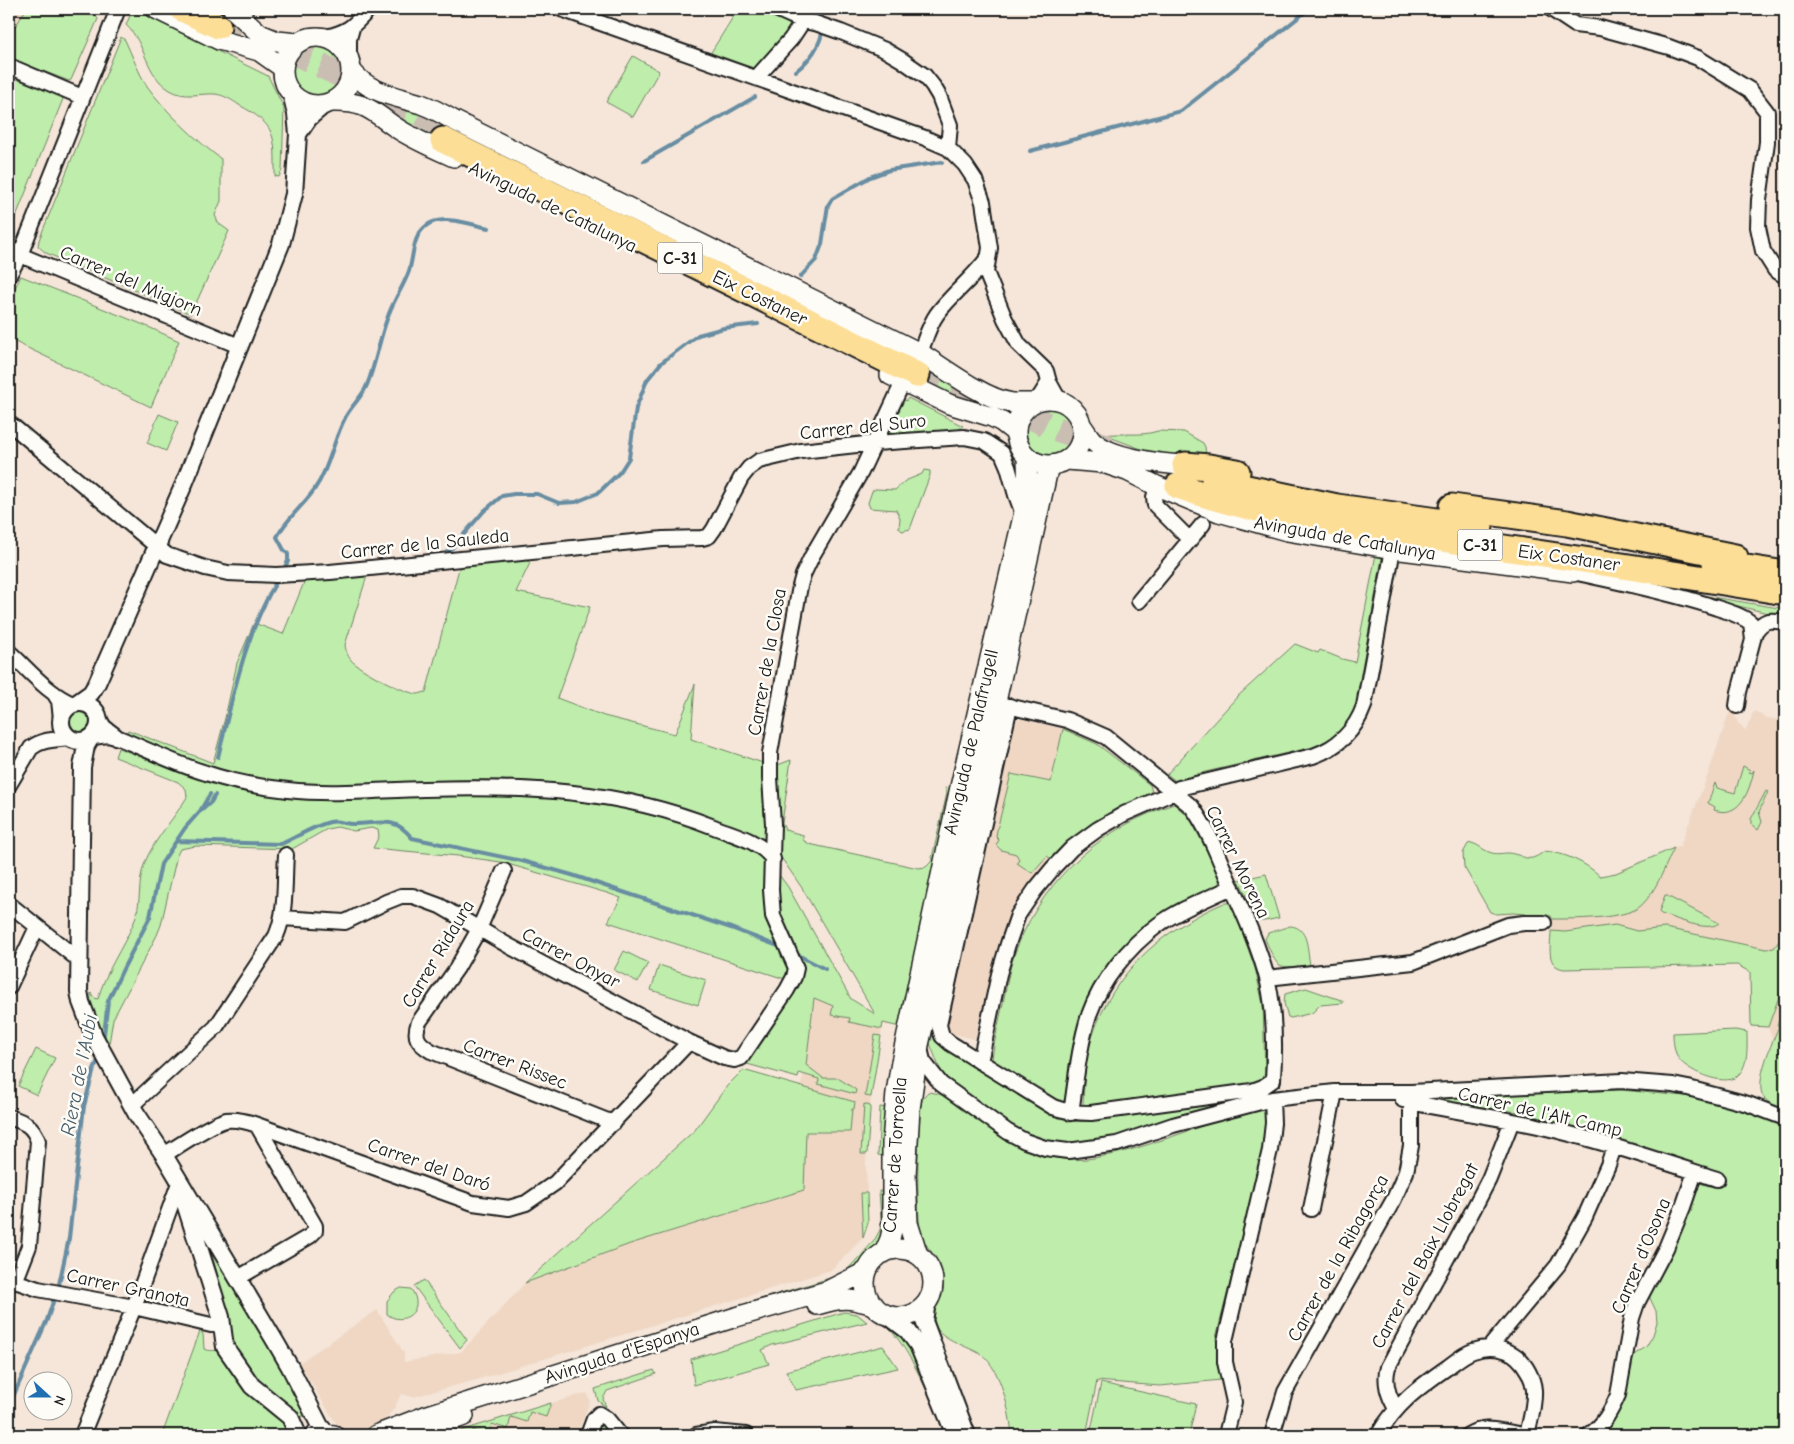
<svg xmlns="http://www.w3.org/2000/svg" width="1794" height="1444" viewBox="0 0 1794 1444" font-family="'Comic Neue',sans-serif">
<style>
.built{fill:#efd7c4}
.green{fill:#bfedab;stroke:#6e8464}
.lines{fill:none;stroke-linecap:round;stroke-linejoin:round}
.stream{stroke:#688da2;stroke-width:4}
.motorway-tunnel{stroke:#cabeb3;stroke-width:25;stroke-dasharray:25 12;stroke-linecap:butt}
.minor-casing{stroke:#1c1c1c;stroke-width:18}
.tertiary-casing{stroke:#1c1c1c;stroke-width:20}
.secondary-casing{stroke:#1c1c1c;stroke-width:22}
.motorway-casing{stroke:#1c1c1c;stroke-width:29}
.minor{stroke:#fdfcf7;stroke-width:14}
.tertiary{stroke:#fdfcf7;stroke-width:16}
.secondary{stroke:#fdfcf7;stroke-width:19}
.motorway{stroke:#fdde96;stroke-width:25}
.labels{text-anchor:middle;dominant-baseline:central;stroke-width:5;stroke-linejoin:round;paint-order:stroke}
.shield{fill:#fdfcf7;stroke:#605f5e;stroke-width:1}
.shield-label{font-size:18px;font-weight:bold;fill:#1c1c1c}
.street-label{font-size:19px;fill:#1c1c1c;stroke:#fdfcf7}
.water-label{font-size:20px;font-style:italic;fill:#485e6a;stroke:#fdfcf7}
</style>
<rect width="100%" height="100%" fill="#f5e6d9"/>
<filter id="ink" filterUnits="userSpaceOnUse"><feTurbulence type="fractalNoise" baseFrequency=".02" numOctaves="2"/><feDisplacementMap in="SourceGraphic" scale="10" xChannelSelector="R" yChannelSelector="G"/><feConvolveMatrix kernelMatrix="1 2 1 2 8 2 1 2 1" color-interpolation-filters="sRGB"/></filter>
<g filter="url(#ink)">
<path class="built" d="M9,9H33L9,33Z
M1731,707L1738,723L1746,730L1754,711L1763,715L1762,717L1785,721V1101L1768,1072L1773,1041L1768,1027L1751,1026L1750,972L1737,965L1559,968L1554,966L1550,957L1552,916L1536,914L1609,875L1680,846L1707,777Z
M1018,719H1023L1063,729L1051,782L1011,774L1017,854L1032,873L1047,856L1052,860L1034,879L1012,915L993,961L975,1039L945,1032V1023L1013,722Z
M814,997L882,1029L871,1097L866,1162L868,1223L863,1238L831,1270L476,1380L413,1397L401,1394L394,1409L380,1425L374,1429L351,1432L344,1430L337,1425L299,1363L377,1310L404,1353V1362L461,1352L525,1283L630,1244L793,1194L794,1151L799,1092L806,1065Z
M587,1393L590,1401L577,1435H447L506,1416Z"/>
<path class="green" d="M26,9C42,9 90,3 98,19L71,80L69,81L9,58V33L17,24Z
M738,9C744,9 752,8 758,9C767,11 789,21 792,29L757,67L753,69L710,54Z
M134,10L268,76L284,108L282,170L279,177L275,176C275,136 277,125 239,105C232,100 224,95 215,94C199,93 185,99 170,90C145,75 146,43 126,25L132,11Z
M121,37L125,40C132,55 138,72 147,86C164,110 197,141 221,159V201L215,215L218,223L229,231L191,314L46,253L38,246L39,240Z
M290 70a27 27 0 1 1 54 0a27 27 0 1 1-54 0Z
M633,56L659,71L633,117L606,102Z
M9,76L61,96L63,99L9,234Z
M365,91L452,125L443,144L362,98Z
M21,276L144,325L179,341L151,407L9,339V300Z
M923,360L1003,408L999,415L914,380Z
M900,398L906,401L908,398L963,426L957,431L891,435L887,431Z
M1022 432a27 27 0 1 1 54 0a27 27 0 1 1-54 0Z
M159,414L178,422L166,451L147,443Z
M1158,431L1184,432L1203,443L1205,447L1206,457H1186L1152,453L1104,435C1123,432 1139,437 1158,431Z
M924,470L930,471V475L910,529L902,531L899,528L900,518L896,510L870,508L868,503L872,491L876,489L895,490L905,481L922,474Z
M1376,554L1382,558L1357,696L1361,697L1359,706L1343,734L1311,751L1309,748L1197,774L1198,778L1178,783L1167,774L1237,697L1295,644L1318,653L1320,650L1342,659L1355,662Z
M526,559L530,563L516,592L590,607L557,698L604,716L675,734L695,684L691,739L766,764L767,844C674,791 563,778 459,780C417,781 375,784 334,785C319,785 303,786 288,784C231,778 179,756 126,735L128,730L213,763L225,718L237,663L254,623L283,634L305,580L368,573L345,645C346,651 347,655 351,660C358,669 406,694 418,694C419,694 425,692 426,692L460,565Z
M1700,595L1785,609V617L1700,597Z
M70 722a10 10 0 1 1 20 0a10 10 0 1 1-20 0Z
M1063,729L1097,744L1150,785L1152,792L1150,795C1112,811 1081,831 1052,860L1047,856L1032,873L1017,863L1019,859L1016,854L1001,850L996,845L999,840L996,837L997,830L1011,774L1051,782Z
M118,748L201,779L269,795L307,798L378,795H522L568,798L618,807L672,820L725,837L749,849L765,860L790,964L788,980L608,922L621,898L607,893L501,862L458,856L373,848L379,836L378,830L371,828L354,831L337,827L327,829L292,849L196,846L180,849L177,855L161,925L157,935L113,1019L109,1044C100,1029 89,1011 91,993L94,998L98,999C105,972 123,948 134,922C142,903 137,881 145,862C155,838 174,819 187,797L186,789L178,782L115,757Z
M791,760L782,823L785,830L803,835V840L809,844L918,868L926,867L931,862L947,793L945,788L951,789L900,1027L883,1023L882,1029L849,1022L850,1018L831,1015L833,1006L814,998L806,1065L823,1078H838L856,1090L855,1094L818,1084L819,1079L799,1073L798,1078L747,1064L800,985L803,972L802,964L780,922L777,872L788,887L851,999L875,1014L802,888L778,853L775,766Z
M1743,766L1750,770L1749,772L1752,773L1754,770C1750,790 1740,819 1714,810L1715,807L1708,803L1715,783L1717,788L1735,793Z
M1766,791L1768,792L1759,812L1762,822L1758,830L1751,824V819Z
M1174,804L1190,818L1220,877L1219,883L1216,887L1148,926L1079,1029L1069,1064L1065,1102L1061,1105L993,1064L992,1059C994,1041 999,1022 1003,1003C1007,984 1010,963 1018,945C1047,875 1103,827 1174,804Z
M1472,843C1479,845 1483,850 1489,852C1496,855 1502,853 1508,853C1527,855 1526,865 1545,851C1564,853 1585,862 1600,876L1616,873L1674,848C1665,866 1654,897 1638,908C1623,918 1579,919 1561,919H1552L1551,916L1513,913L1496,914L1490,912L1464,867L1463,853L1468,844Z
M1266,874L1279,918L1265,921H1257L1239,880Z
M1665,895L1719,923C1707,933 1676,918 1661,914L1659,912Z
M1224,903H1229L1233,907L1255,968L1263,1004L1265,1074L1259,1083L1088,1111L1083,1105C1084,1087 1084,1069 1088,1052C1106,978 1157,932 1224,903Z
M1615,925L1637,931L1665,928L1766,949L1774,948L1785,933V980L1768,1027L1751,1026L1750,972L1737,965L1564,969C1545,966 1551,946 1551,931L1565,932Z
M1290,926C1309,927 1307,950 1310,965C1276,968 1279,971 1265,939L1268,933Z
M624,951L648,963L638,982L614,970Z
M659,965L706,980L698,1005L651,990Z
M1306,988L1341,1000L1343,1001V1003L1320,1005L1312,1013L1291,1018L1288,1017L1284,1003L1285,994Z
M1785,1018V1049L1779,1052L1785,1055V1109C1779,1107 1769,1104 1764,1098C1753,1083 1773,1041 1779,1026L1777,1025L1779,1020Z
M1735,1030L1747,1032C1747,1046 1749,1066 1737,1076C1725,1088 1683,1070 1677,1056C1674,1050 1673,1040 1673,1033Z
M875,1035L881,1036L871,1097L865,1096Z
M930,1035L1069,1122L1247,1097L1107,1142L1059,1145L1032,1137L1022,1132L994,1114L952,1084L941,1072L929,1041Z
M36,1049L55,1058L37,1095L18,1086Z
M743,1070L855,1102L854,1109H852L850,1132H806L804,1190L630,1244L525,1283L695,1130L727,1086Z
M1621,1090L1685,1096L1720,1103L1785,1126V1435H1598L1629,1358L1646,1347L1653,1335L1657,1322L1656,1311L1648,1294L1696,1182L1716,1188L1722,1173L1580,1131L1517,1116L1518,1112L1503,1110V1113L1432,1101L1431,1098Z
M928,1092C960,1094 997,1135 1026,1149C1046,1158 1072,1162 1094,1158C1151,1149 1205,1121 1262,1108C1270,1122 1265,1140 1262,1156L1216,1338L1221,1380L1160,1386L1097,1381L1086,1435H1012C1010,1413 1001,1369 982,1355C970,1347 940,1339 935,1325C930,1310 945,1293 943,1277C941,1256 926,1251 921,1234C916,1219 917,1111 923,1098C924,1096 926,1094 928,1092Z
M864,1104L870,1106V1111L867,1154H861Z
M880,1107L887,1108L885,1156L878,1155Z
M879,1191H884L886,1216L881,1239L875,1248L848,1276L745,1309L744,1304L840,1275L847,1270L874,1241L880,1230L881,1219Z
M861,1193H867L868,1223L863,1238Z
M211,1251L215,1254L286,1371L306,1415L296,1418L263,1391L234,1346L228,1325H231Z
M424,1280L467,1340L460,1348L414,1286Z
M401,1288L411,1289C427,1311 402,1327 387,1314V1301L394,1292Z
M844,1312L857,1314L867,1322L772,1345L762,1350L769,1364L694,1385L691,1359Z
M886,1326C913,1335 923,1377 934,1401L931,1399C920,1377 904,1341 886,1326Z
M200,1331L203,1334L204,1349C210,1352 215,1349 221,1352L246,1391L255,1400L277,1415L283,1421L290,1435H162Z
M883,1346L898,1368L796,1390L786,1371Z
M654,1370L656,1374L607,1391L603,1399L606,1407L598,1401L595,1389Z
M1101,1383L1196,1404L1189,1435H1090Z
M551,1403L546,1417L530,1412L527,1422L511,1417L508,1429L492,1424L489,1435L473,1430L471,1435H447Z
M600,1423L610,1435H595Z"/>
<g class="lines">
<path class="stream" d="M805,9L819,17L821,20
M796,71C810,60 820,46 823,29
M1030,151L1181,111L1309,9
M644,161L755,97
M800,277L816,260L822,244L828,205L832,199L870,177L889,170L942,162
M447,552L452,548L484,511L502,496L514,494H537L559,503L576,502L598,493L620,472L629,458L636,408L647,380L661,363L698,335L724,328L758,324
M283,571L288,561V554L284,550L277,537C286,519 303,506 314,490C330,467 333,440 346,416C352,405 362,397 367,385C376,363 379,341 387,319C392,302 403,288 409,271C414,255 412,237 426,226C442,213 472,225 489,228
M218,757C233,696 245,633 278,579
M202,810L211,802L215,795
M177,841L281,844C297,837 313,826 330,822C338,820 345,824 353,824C379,824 394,815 412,838L522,861L572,875L731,928L783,948
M794,953L825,969
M103,1042L108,1001L123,969L150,917L161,864L185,828L200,811L210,794
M58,1289L69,1238L84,1106L94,1069L100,1056
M9,1406L47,1320L55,1296"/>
<path class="motorway-tunnel" d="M221,16L451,130
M917,375L993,413
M990,397L1054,428L1109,447"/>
<defs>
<path id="minor" d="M561,9L925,138L948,148L965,165L975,180L983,202L990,248L986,272L1005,319L1019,345L1046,371L1049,382L1059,400
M776,9L803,21L815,23L841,32L885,50L902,60L925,76L933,86L939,96L950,125L948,148
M1551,9L1575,25L1600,28L1669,47L1698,58L1750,90L1767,112V142L1759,200L1758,227L1763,251L1775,270L1785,276
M323,38C348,32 352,28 369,9
M349,60V39L352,28
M9,66L82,97
M756,78L791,39L803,21
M9,249L20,255L239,346
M9,275L20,255L118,9
M920,353C925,340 929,325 937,314C951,295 972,279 987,259
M1037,401L1049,382
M9,423L167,555L205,568L228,573L276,575L330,572L663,539L702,538L709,536L714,529L741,478L749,468L759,461L801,451L875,443L964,437L984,441L1002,453L1008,467L1016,495L1023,514
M1157,486L1154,497L1155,505L1190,540
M1573,572C1619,582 1664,591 1708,605C1722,610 1740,614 1751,623L1753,640
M1139,601L1203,524
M9,652C29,670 48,694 73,704
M54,693L59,701L61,718
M995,703L1067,720L1106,737L1192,807C1208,829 1217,854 1228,879C1243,912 1259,946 1268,982C1275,1014 1275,1048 1273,1080L1263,1087L1252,1091L1091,1113C1077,1113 1066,1112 1053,1107L950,1043L942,1036L939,1025L1010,706
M1737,706L1739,692L1755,632C1765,618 1770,620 1785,622
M98,717L104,727L116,736
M93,737L108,735L119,738C148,750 176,764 206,773C232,782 260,787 288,790C332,795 379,790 424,789C525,786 618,789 714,827C734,835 758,840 773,859
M9,785L31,748C42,739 55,740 69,738
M504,871L479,929L457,968L419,1022C413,1037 418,1043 431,1051L613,1123
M9,904L80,961
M282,918L345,922L386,902L401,896H413L440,906L509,946L689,1042L724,1058L734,1060L741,1058L787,990L794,977L796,968L773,916L771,890L773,824L770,778V753L800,586L803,575L812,556L861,472L903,382
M1267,978L1413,962L1508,925L1524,923H1544
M9,987L37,927
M920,1048L923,1061L941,1084L1008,1132L1025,1141L1045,1148L1068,1151L1117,1144L1173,1125L1272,1099L1335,1092H1411L1622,1081L1673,1085L1688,1088L1748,1104L1785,1118
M980,1062L999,974L1008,944L1018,915L1035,890L1053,868L1072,848L1098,829L1124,814L1174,792L1179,788L1313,756C1339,747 1355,731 1364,706L1393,549
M1403,1100C1447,1111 1493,1116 1538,1126C1598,1140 1658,1160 1717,1179
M132,1105L216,1027L276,936C287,911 284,881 286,855
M1071,1113C1076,1080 1079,1047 1089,1015C1101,981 1128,947 1158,925C1180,909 1207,899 1232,887
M9,1117C24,1122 33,1125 38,1141L29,1246L15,1282
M164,1155C178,1146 212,1123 226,1120C236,1119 249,1122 257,1125L473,1203L509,1208L526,1203L555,1183L689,1042
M1311,1209L1335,1092
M238,1278L310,1236L315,1231V1226L257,1125
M9,1279L38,1289L134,1307L211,1325L217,1323L221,1317
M1489,1348L1558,1265L1585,1217L1608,1165L1614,1147
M1396,1408C1388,1396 1384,1381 1388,1367L1473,1210L1489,1179L1512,1121
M82,1435L134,1307L179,1183
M588,1435L594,1419L599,1414L607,1419L620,1435
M696,1435L715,1432L746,1435
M1226,1435L1234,1402L1225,1362V1341L1270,1150L1273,1123L1272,1099
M1272,1435L1285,1392L1394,1199L1406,1172L1411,1146V1092
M1378,1435C1396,1404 1419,1387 1448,1367C1456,1361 1464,1354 1473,1351C1488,1346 1505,1347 1517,1357C1526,1365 1533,1378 1534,1390C1535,1405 1530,1421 1527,1435C1506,1434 1486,1423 1468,1435
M1589,1435C1603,1426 1611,1411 1618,1395L1632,1318L1637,1303L1666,1248L1683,1207L1695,1172"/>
<path id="tertiary" d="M298,134L309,118L324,105
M61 722a19 19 0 1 1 38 0a19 19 0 1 1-38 0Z
M77,703L91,693L97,683L184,484L281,244L294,194L298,134L296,114L291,93
M90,739L86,746L82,767L79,991L81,1002L94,1036L136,1113L164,1155L275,1341L290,1367L320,1426L327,1434
M183,1197L221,1317L225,1347L252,1386L290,1417L298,1435
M927,1302L924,1321L967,1435
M887,1315L908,1331L918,1345L955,1435"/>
<path id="secondary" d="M156,9L219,40L259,51L283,68
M233,9L260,34L277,41L298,43
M283 71a34 34 0 1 1 68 0a34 34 0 1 1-68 0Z
M351,70C368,93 395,96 421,104C432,108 443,114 453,120L920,353C944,368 984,399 1012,403C1019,403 1025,403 1032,403
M332,102C365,101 371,110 395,127C413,139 434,148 454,157
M890,375L949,404L992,417L1002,422L1016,433
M1016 432a33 33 0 1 1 66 0a33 33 0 1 1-66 0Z
M1082,426C1085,430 1088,435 1091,439C1108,458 1161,464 1185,465
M1067,460L1103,463L1127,471L1157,486L1219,512L1287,531L1393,549L1573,572
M865 1283a34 34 0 1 1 68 0a34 34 0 1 1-68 0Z
M884,1253L890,1239L892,1230V1143L896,1093L901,1062L960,787L1028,495L1027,457
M918,1255L908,1223L906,1175L910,1109L919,1045L1049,465
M817,1305C844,1297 848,1298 874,1305
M315,1435L323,1434L334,1435
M376,1435L425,1416L736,1317L827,1291L867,1271
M412,1435L464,1416"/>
<path id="motorway" d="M182,9L218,26
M443,140L917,375
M1185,465L1209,467L1237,472
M1214,481L1337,507L1480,527
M1178,486C1267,518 1363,528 1456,541C1566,557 1676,574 1785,592
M1452,507L1567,523L1735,557
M1715,563L1785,574"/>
</defs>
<use href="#minor" class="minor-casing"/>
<use href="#tertiary" class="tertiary-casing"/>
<use href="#secondary" class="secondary-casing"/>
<use href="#motorway" class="motorway-casing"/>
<use href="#minor" class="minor"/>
<use href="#tertiary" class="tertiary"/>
<use href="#secondary" class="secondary"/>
<use href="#motorway" class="motorway"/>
</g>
</g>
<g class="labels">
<g class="shield">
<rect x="657.5" y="242.5" width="45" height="31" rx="4"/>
<rect x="1457.5" y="529.5" width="45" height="31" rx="4"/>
</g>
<g class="shield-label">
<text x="680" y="258">C-31</text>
<text x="1480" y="545">C-31</text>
</g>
<g class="street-label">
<text transform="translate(553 207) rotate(26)">Avinguda de Catalunya</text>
<text transform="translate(131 281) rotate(23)">Carrer del Migjorn</text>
<text transform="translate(760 298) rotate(26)">Eix Costaner</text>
<text transform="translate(863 427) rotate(-6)">Carrer del Suro</text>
<text transform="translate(1345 538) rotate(10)">Avinguda de Catalunya</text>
<text transform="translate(425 544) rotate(-6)">Carrer de la Sauleda</text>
<text transform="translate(1569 558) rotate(8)">Eix Costaner</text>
<text transform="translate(767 662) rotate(-80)">Carrer de la Closa</text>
<text transform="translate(971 742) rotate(-77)">Avinguda de Palafrugell</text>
<text transform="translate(1238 862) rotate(64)">Carrer Morena</text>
<text transform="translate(438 954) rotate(-59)">Carrer Ridaura</text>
<text transform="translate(571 958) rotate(28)">Carrer Onyar</text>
<text transform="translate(515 1064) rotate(21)">Carrer Rissec</text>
<text transform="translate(1540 1112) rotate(13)">Carrer de l'Alt Camp</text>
<text transform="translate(895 1155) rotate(-86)">Carrer de Torroella</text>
<text transform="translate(429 1165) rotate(19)">Carrer del Daró</text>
<text transform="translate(1425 1256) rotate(-62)">Carrer del Baix Llobregat</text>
<text transform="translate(1641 1256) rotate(-67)">Carrer d'Osona</text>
<text transform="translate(1338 1258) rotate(-61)">Carrer de la Ribagorça</text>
<text transform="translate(128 1288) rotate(12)">Carrer Granota</text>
<text transform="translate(622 1353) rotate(-18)">Avinguda d'Espanya</text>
</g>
<g class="water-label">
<text transform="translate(79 1075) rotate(-79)">Riera de l'Aubi</text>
</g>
</g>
<rect width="1794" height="1444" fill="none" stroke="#fdfcf7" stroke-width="30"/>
<rect x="15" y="15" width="1764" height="1414" fill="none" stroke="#1c1c1c" stroke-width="2" filter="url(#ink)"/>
<g transform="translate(48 1396) rotate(111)"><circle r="24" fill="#fdfcf7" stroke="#a3a29f"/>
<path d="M0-4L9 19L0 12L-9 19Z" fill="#1f6fb2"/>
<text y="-8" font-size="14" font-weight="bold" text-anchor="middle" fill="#1c1c1c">N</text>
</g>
</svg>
